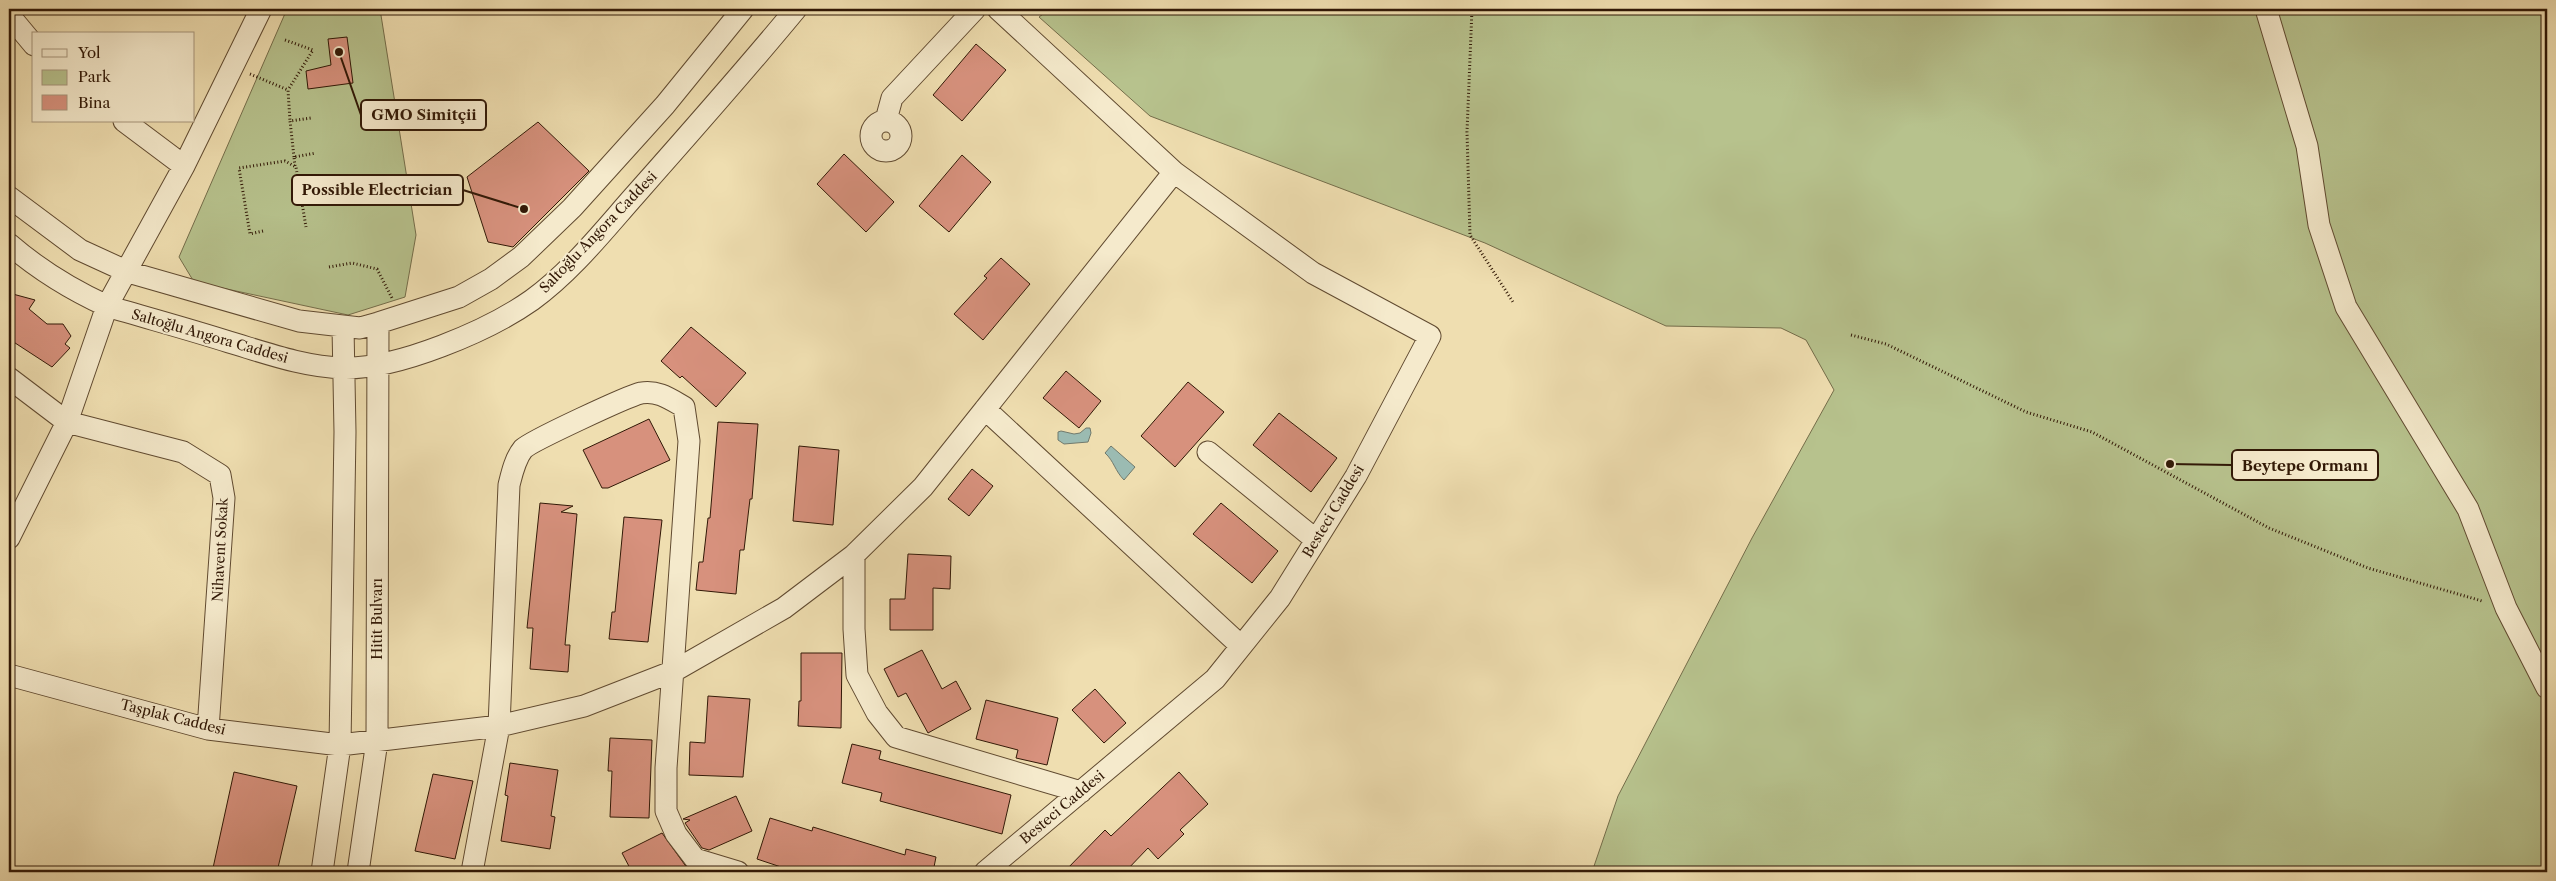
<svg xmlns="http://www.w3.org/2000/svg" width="2556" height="881" viewBox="0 0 2556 881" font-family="'Libre Caslon Text',serif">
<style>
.green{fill:#b7c28d;stroke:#746d4a}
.water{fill:#9bbbb2;stroke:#717a6d}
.building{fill:#d7917d;stroke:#311806}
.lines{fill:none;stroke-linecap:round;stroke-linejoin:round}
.minor-casing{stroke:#604a30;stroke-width:23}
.path{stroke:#311806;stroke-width:3;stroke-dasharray:1 2.5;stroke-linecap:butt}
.minor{stroke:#f5eacc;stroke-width:21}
.labels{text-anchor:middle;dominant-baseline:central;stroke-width:4;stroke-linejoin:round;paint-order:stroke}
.street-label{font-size:14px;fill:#311806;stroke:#f5eacc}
.leader{fill:none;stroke:#311806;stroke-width:2}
.callout-dot{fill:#311806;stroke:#f5eacc;stroke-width:2}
.callout{fill:#f5eacc;stroke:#311806;stroke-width:2}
.callout-label{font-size:15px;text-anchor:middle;font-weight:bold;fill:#311806}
</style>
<rect width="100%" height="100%" fill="#efdeb0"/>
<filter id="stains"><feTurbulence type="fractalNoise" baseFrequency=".004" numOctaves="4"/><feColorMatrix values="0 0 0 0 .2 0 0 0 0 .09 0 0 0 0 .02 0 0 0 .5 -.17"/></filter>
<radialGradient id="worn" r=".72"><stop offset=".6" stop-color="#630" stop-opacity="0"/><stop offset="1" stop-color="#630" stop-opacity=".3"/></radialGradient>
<path class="green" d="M287,9H380L416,235L405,297L348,315L194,282L179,257Z
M1050,9H2547V872H1592L1618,796L1752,538L1834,390L1806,340L1781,328L1666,326L1485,243L1150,116L1039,17Z"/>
<path class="water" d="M1086,428H1090L1091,433L1088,442L1064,444L1058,440V432L1061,431L1074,434L1080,433Z
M1111,446L1135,467L1124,480C1115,471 1114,461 1105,453Z"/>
<path class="building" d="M347,37L353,83L308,89L306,71L331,65L328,39Z
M976,44L1006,70L962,121L933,95Z
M538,122L589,171L513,247L488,242L467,177Z
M844,154L894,202L866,232L817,184Z
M962,155L991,182L949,232L919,206Z
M1001,258L1030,284L983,340L954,314L987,278L984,276Z
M9,293L35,300L29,309L47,324H63L71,336L65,344L70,348L52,367L9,339Z
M691,327L746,373L716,407L682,376L680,378L661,361Z
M1066,371L1101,401L1079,428L1043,398Z
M1188,382L1224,412L1175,467L1141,436Z
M1279,413L1337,458L1311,492L1253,445Z
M649,419L670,460L608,488H602L583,450Z
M718,422L758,424L752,499H750L744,550H740L736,594L696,590L699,562H703L708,518H710Z
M799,446L839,450L833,525L793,521Z
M972,469L993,486L969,516L948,499Z
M540,503L573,506L561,512L577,514L565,645H570L568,672L530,669L533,628H527Z
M1221,503L1278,551L1252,583L1193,534Z
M624,517L662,520L648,642L609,639L612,612H615Z
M908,554L951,556L950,589L933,588V630H890V599H905Z
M922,650L942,689L956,681L971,709L928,733L906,693L898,697L884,669Z
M801,653H842L841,728L798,726L799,701H801Z
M1095,689L1126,723L1104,743L1072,710Z
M708,696L750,699L743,777L689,775L690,742L705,743Z
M986,700L1058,718L1047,765L1016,758L1018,750L976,739Z
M610,738L652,740L649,818L610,817L612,771H608Z
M852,744L881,751L879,759L1011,795L1002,834L880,801L882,793L842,783Z
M510,763L558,770L551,816L555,817L550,849L501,841L508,796L505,795Z
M234,772L297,786L277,872H233L213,868Z
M1179,772L1208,804L1180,830L1184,834L1158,859L1148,848L1125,872H1064L1105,830L1111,836Z
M433,774L473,781L455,859L415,851Z
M736,796L752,831L709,850L702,848L685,823L690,820L683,819Z
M770,818L812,831L813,827L905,855L906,849L936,857L933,872H796L757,859Z
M662,833L690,872H632L622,853Z"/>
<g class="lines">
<defs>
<path id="minor" d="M2266,9L2307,146L2319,225L2346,307L2468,509L2506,608L2547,688
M9,15L34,45
M886,120L892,98L975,9
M871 136a15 15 0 1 1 30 0a15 15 0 1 1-30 0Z
M124,121L184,166
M9,197L80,250L128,272L299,321L360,328L378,323L459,297L491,279L521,257L572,208L665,105L743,9
M9,244C38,269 72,290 107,306C147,318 188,329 229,342C266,353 304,367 344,368C398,369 488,331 532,300C572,271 604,230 636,194C690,133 744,72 796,9
M9,378L67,422L183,452L220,475L224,498L208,729
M985,409L1241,646
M1208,452L1316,540
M9,538L67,422L107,306L184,166L261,9
M854,555V629L857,675L877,713L896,737L1081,792
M9,675L208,729L340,745L499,726L584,706L674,671L784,608L854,555L923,487L1174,172L998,9
M322,872L340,745L345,432L343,327
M358,872L377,741L378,323
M472,872L499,726L509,485C512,473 515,459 523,449C531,441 628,396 641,393C658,390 670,399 684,407L689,441L666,768V811L676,834L695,859L738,872
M985,872L1215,679L1280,598L1356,476L1430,336L1313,273L1174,172"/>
</defs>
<use href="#minor" class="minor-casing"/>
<path class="path" d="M1472,9L1467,132L1470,235L1513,302
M285,40L313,50L288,90
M250,74L288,90L290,121
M294,157L290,121L311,118
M295,166L294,157L316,153
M263,231L250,234L239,168L285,161L296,167L306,227
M329,267L352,263L377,269L392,298
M1851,335L1886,344L2026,412L2092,432L2269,528L2368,568L2482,601"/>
<use href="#minor" class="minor"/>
</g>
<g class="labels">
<g class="street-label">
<text transform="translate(598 232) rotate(-46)">Saltoğlu Angora Caddesi</text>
<text transform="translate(210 336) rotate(16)">Saltoğlu Angora Caddesi</text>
<text transform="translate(1333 511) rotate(-59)">Besteci Caddesi</text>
<text transform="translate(220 550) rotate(-87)">Nihavent Sokak</text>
<text transform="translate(377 619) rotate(-90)">Hitit Bulvarı</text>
<text transform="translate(173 717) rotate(14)">Taşplak Caddesi</text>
<text transform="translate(1062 807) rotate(-40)">Besteci Caddesi</text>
</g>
</g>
<path class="leader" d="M339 52L361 115M524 209L463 190M2170 464L2232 465"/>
<g class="callout-dot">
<circle cx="339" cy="52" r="5"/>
<circle cx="524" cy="209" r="5"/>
<circle cx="2170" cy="464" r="5"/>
</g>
<g class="callout">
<rect x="361" y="100" width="125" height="30" rx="5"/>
<rect x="292" y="175" width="171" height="30" rx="5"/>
<rect x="2232" y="450" width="146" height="30" rx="5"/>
</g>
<g class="callout-label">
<text x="424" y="120">GMO Simitçii</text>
<text x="377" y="195">Possible Electrician</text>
<text x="2305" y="471">Beytepe Ormanı</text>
</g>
<rect width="2556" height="881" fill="none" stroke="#efdeb0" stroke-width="30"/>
<rect x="10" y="10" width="2536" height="861" fill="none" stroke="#311806" stroke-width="2.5"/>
<rect x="15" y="15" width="2526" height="851" fill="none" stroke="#311806"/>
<rect x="32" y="32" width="162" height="90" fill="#f5eacc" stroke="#a7967d"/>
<rect x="42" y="49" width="25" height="8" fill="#f5eacc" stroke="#a7967d"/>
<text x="78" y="58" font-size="15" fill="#311806">Yol</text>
<rect x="42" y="70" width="25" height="15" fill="#b7c28d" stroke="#a7967d"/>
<text x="78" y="82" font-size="15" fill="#311806">Park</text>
<rect x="42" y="95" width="25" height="15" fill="#d7917d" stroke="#a7967d"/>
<text x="78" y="108" font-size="15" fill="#311806">Bina</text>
<rect width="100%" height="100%" filter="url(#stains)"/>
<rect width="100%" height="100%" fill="url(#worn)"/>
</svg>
